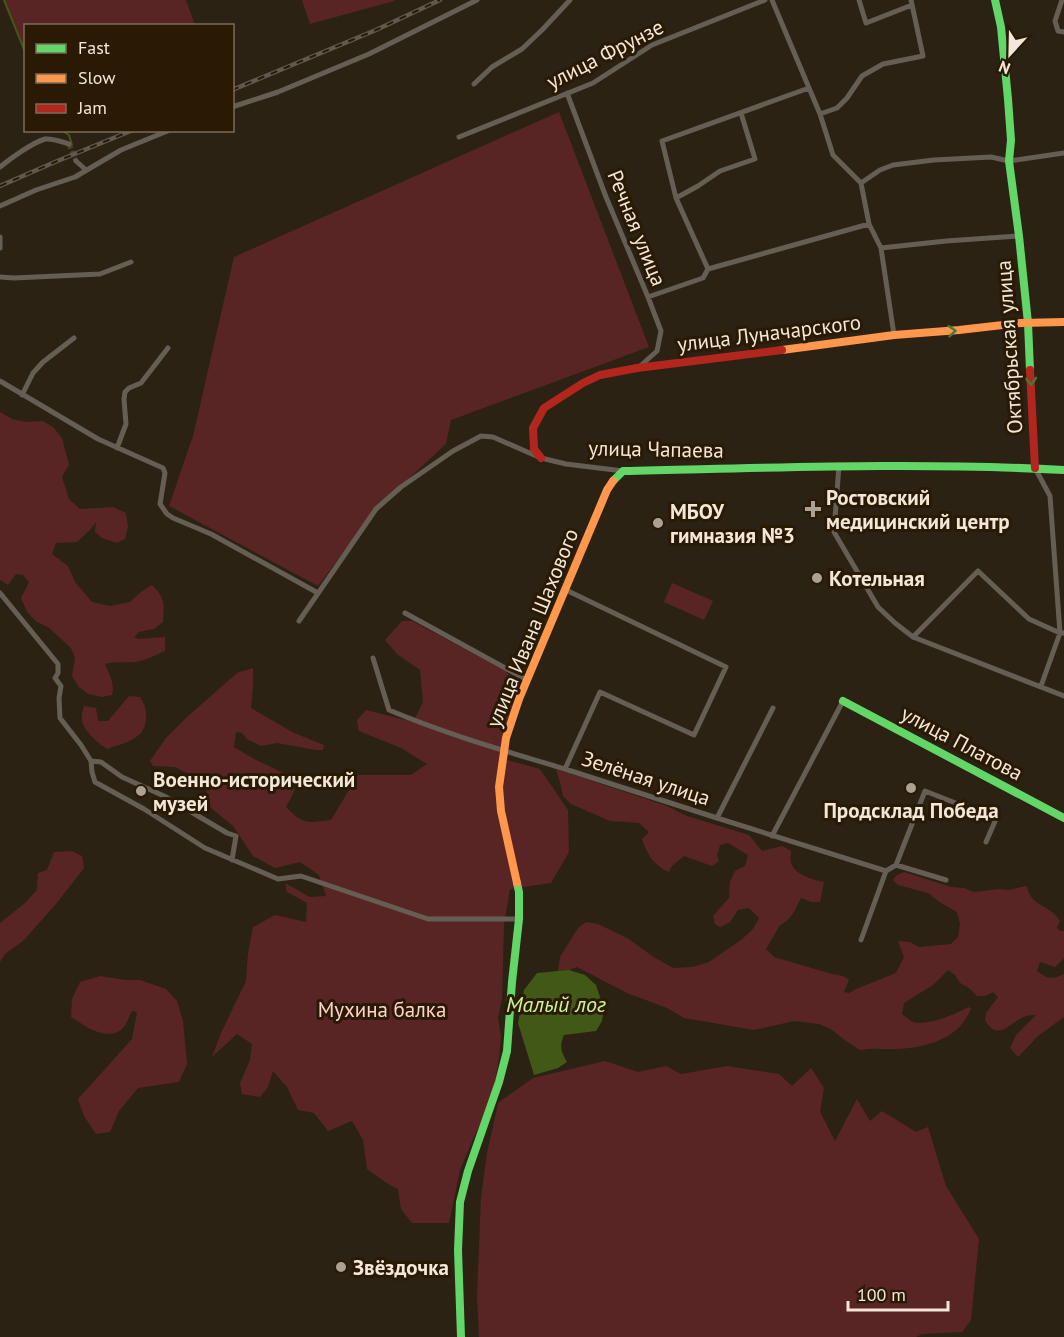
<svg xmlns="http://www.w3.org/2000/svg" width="1064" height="1337" font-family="'PT Sans',sans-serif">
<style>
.green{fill:#592524}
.water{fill:#415816}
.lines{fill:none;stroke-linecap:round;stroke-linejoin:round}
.stream{stroke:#415816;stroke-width:2}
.street-tunnel{stroke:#494032;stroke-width:5;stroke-dasharray:5 2.5;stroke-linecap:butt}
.street{stroke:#645e54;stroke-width:5}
.fast{stroke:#63d668;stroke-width:8}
.slow{stroke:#ff974d;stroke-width:8}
.jam{stroke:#b3261e;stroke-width:8}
.rail-casing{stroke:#615950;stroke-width:4.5}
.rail{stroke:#2a1a03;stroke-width:2;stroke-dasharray:7;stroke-linecap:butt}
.oneway{stroke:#467836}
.poi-dot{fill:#aca294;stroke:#2a1a03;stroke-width:2}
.labels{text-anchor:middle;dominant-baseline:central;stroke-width:6;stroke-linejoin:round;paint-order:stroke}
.street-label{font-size:21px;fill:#f2e7d9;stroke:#2a1a03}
.poi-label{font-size:21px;font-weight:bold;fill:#f2e7d9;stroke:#2a1a03;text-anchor:start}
.park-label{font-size:21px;fill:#ffd1ce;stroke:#2a1a03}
.water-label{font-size:22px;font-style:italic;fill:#caf493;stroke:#2a1a03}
</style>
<rect width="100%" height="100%" fill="#2b2214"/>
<path class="green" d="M5,0H186L195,25L26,26L25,53Z
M302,0H394V1L310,24Z
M559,112L649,347L451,420L446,444L376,509L318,586L169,506L193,436L234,257Z
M0,412L12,419L26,422L43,421L54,428L62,438L69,465L62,477L69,499L80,509L113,507L126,513L128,527L125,539L117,543L102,538L95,532L96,522L89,531L77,542L56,543L52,554L68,566L75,582L92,602L110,606L130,602L141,592L152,585C166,599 164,604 163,622L154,629L139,632L134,637L138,639L165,637V651C156,655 146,660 136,662C125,663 117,661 105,664C109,674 115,683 112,695L102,697L88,694L79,687L72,676L75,658L71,648L48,627L37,622L27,612L21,598L29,582L23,575L16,574L8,585L0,580Z
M672,583L713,601L704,620L664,602Z
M402,621H412L506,671L520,689L500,758L540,769L568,810L569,852L551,883L510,889L504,925L502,998L498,1018L501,1036L499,1058L492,1101L473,1139L460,1170L449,1223H412L401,1209L398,1189L388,1184L367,1169L363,1140L352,1121L328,1131L314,1113L298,1110L287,1087L273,1071L268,1087L260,1097L242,1094L240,1083L250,1060L252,1044L237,1034L212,1057L221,1033L246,981L248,953L253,927L275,915L306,922L307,903L287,892L285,883L310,897L326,896L319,875L300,862L275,868L253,856L233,826L211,808L204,782L175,767L153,766L150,761L166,738L187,717L237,673L253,668V686L251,708L294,733L324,745L323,750H316L277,743L261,746L247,739L242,733L236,732L234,747L254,759L294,778V792L286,807C303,825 308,823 331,820L358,775H411L427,764L401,748L359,731L357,720L366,710L413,722L423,702L420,670L397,654L385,640Z
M129,696L140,697C145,704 147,711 146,720C144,740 123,743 107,749C98,743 84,732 82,720C81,716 83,710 84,706L96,708L98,721H108Z
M556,769L667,806L687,816L749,835L762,851L782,846L791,851C791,855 790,858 791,862C793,874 813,880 824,882L820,902H811L801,898C796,908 791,921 780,925L766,949L774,957L832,974L843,976L849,980L844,992L849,993L856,989L896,973L904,957L898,941L910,942L919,947L951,944L958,937L960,924L957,912L941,903L928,893L898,885L893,880L897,875L904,872L951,887L964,888L974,892L998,889L1008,890L1027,886C1029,906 1051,905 1060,921L1057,928L1060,931H1064V958L1055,967L1040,962L1037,971C1048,979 1051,980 1064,974V1017L1038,1036L1018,1057L1010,1048L1016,1035L1036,1015C1033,1015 1029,1015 1026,1016C1011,1021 998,1044 985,1020L986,1013L998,997L993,992L985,996H977L969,988L960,983L955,975L948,970L933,985L904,1003L902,1014C907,1018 912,1023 919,1023C936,1023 954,1014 969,1007L971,1009C967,1017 962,1026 955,1031C939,1044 913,1049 893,1049C881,1049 873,1048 860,1050L846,1041L831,1029L819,1024L794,1021L754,1030L684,1018L667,1008L627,993L577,967L569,970L558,971L560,957L578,928L586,922L598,924L629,939L652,956L673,968L692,967L709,962L741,940L753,929L759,918L749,908L738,910L730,922L720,927L715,924L713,916L729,898L730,882L735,871L745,866L748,855L728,843L720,845L717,855L719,861L712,866L684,856L672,866L669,872C655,867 646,853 642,839L649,832L639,823L610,821L571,804L563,796L561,786Z
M72,851L82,856L84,868L56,904L23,941L5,954L0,962V923L25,903L37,890L38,873L47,870L54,852Z
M100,976L126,980H140L166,989L177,1001L183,1021L187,1064L179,1082L138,1088L119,1111L110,1132L96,1134L84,1116L78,1099L132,1039L137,1012L132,1011C129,1016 127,1024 123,1028C108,1043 85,1026 71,1017L72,999L80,982Z
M605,1061L638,1072L666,1066L681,1074L727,1066L779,1074L792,1086L811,1068L824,1088L820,1112L835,1141L857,1099L870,1121L882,1111L916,1132L928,1127L946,1186L979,1239L971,1320L962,1332L922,1334L916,1337H479L477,1297L481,1197L487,1153L498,1103L533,1078Z"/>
<path class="water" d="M569,970L585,975L596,985L604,1009L602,1021L596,1031L564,1035C559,1046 561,1052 567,1062L558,1068L534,1075L518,1023L524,990L537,973Z"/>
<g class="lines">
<path class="stream" d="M4,0L26,54
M61,130L69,135L72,145"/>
<path class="street-tunnel" d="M69,144L76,161"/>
<path class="street" d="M772,0L820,114L833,155L861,183L869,224L881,248L894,335
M859,0L866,23L912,5
M1062,0L1055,21L1058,31L1064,32
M474,84L492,67L522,49L542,30L570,0
M567,93L606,197L648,297L661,331L657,351L638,368
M232,107L278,92L369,54L477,0
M820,114L837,108L847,98L862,76L883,64L923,56L911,0
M459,137L593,83L652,45L765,0
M76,161L86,170
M0,167C11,158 32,143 45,139C53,138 62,142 69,144
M861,183L880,170L893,165L934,160L991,157L1009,161L1064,153
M676,198L698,186L720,171L755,159L741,113
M0,206L36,190L75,177L121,150L170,130
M0,237V248
M881,248L946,241L1019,236
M708,269L676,198L662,141L809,88
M0,277L14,278L100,274L131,262
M648,297L703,278L708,269L869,224
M0,381L98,439L163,468L165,473L160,504L167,514L173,518L211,534L318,593
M22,395L33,373L43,362L74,338
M117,448L126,424L124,399L125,392L129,388L141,383L168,348
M839,465L834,532L878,607L895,623L913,637L1064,696
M1035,468L1050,496L1060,633L1041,686
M0,593L58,664V673L55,678L61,686L59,698L60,718L81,745L91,761
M405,613L527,680
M299,621L376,509L401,487L453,451L481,436L493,437L541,458L566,464L623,471
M913,637L978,571L1029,619L1060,633H1064
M373,658L389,710C446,734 505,751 565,769L600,692L694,735L726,667L566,590
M773,708L717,818L886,871L896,865L925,791L996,819L986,842
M565,769L717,818
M772,836L843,701
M232,860L236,836L227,833L164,796L122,777L101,762L91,761L92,772L95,782L144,809L205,848L278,879L301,876L428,919H519
M896,865L946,880
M861,940L886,871"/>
<path class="fast" d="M995,0L1001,27L1008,99L1011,140L1009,161L1019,236L1028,323L1030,370
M613,481L623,471C770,468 917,462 1064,470
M843,701L1064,818
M461,1337L458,1250L460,1202L468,1171L499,1082L507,1051L512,982L519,919V892L517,883"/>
<path class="slow" d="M782,350L894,335L959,330L1021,323L1064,322
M517,883L501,811L499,787L506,738L519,699L607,490L613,481"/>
<path class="jam" d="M1030,370L1035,468
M541,458L534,449L533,428L544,408L583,383L600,375L637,368L782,350"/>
<g class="rail-casing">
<path id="rail" d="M232,90L376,30L440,0
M0,186L55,162L133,130"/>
</g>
<use href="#rail" class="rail"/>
</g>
<defs><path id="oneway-chevron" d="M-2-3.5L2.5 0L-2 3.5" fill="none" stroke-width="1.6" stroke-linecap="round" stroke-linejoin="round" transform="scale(1.5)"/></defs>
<g class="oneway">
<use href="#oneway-chevron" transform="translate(952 331) rotate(-5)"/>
<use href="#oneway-chevron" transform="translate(1031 381) rotate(87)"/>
</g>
<g class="poi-dot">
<path d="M810 500h6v6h6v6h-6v6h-6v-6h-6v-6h6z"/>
<circle cx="658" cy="523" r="6"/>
<circle cx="817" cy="578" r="6"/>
<circle cx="911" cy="788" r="6"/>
<circle cx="141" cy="791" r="6"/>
<circle cx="341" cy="1267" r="6"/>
</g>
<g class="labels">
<g class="street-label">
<text transform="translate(605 54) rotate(-27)">улица Фрунзе</text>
<text transform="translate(637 228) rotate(68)">Речная улица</text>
<text transform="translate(769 333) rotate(-7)">улица Луначарского</text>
<text transform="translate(1009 347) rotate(-94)">Октябрьская улица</text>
<text transform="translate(656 449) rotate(1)">улица Чапаева</text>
<text transform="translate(532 628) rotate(-68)">улица Ивана Шахового</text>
<text transform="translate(962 743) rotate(28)">улица Платова</text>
<text transform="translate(646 778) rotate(18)">Зелёная улица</text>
</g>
<g class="poi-label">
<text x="826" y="497">Ростовский<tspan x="826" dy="24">медицинский центр</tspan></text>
<text x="670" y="511">МБОУ<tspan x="670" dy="24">гимназия №3</tspan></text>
<text x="829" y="578">Котельная</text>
<text x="153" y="779">Военно-исторический<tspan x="153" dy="24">музей</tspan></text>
<text x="911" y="810" text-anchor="middle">Продсклад Победа</text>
<text x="353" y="1267">Звёздочка</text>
</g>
<g class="park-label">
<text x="382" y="1009">Мухина балка</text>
</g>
<g class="water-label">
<text x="556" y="1004">Малый лог</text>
</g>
</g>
<rect x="24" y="24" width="210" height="108" fill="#2a1a03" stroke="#7a6c59" stroke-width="1.5"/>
<rect x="36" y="44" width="30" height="9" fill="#63d668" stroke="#7a6c59" stroke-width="1.5"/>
<text x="78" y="54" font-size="18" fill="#f2e7d9">Fast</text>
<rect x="36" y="74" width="30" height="9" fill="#ff974d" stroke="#7a6c59" stroke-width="1.5"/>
<text x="78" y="84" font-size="18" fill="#f2e7d9">Slow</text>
<rect x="36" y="104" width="30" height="9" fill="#b3261e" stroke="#7a6c59" stroke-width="1.5"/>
<text x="78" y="114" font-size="18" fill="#f2e7d9">Jam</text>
<g transform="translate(1010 54) rotate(202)" stroke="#2a1a03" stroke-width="4.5" paint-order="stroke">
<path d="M0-4.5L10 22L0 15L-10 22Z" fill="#f2e7d9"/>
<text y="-9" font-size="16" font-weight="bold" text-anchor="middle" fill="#f2e7d9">N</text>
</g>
<path d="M848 1301v9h100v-9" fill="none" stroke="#f2e7d9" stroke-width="3"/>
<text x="857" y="1301" font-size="18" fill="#f2e7d9" stroke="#2a1a03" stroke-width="4.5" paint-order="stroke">100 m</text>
</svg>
